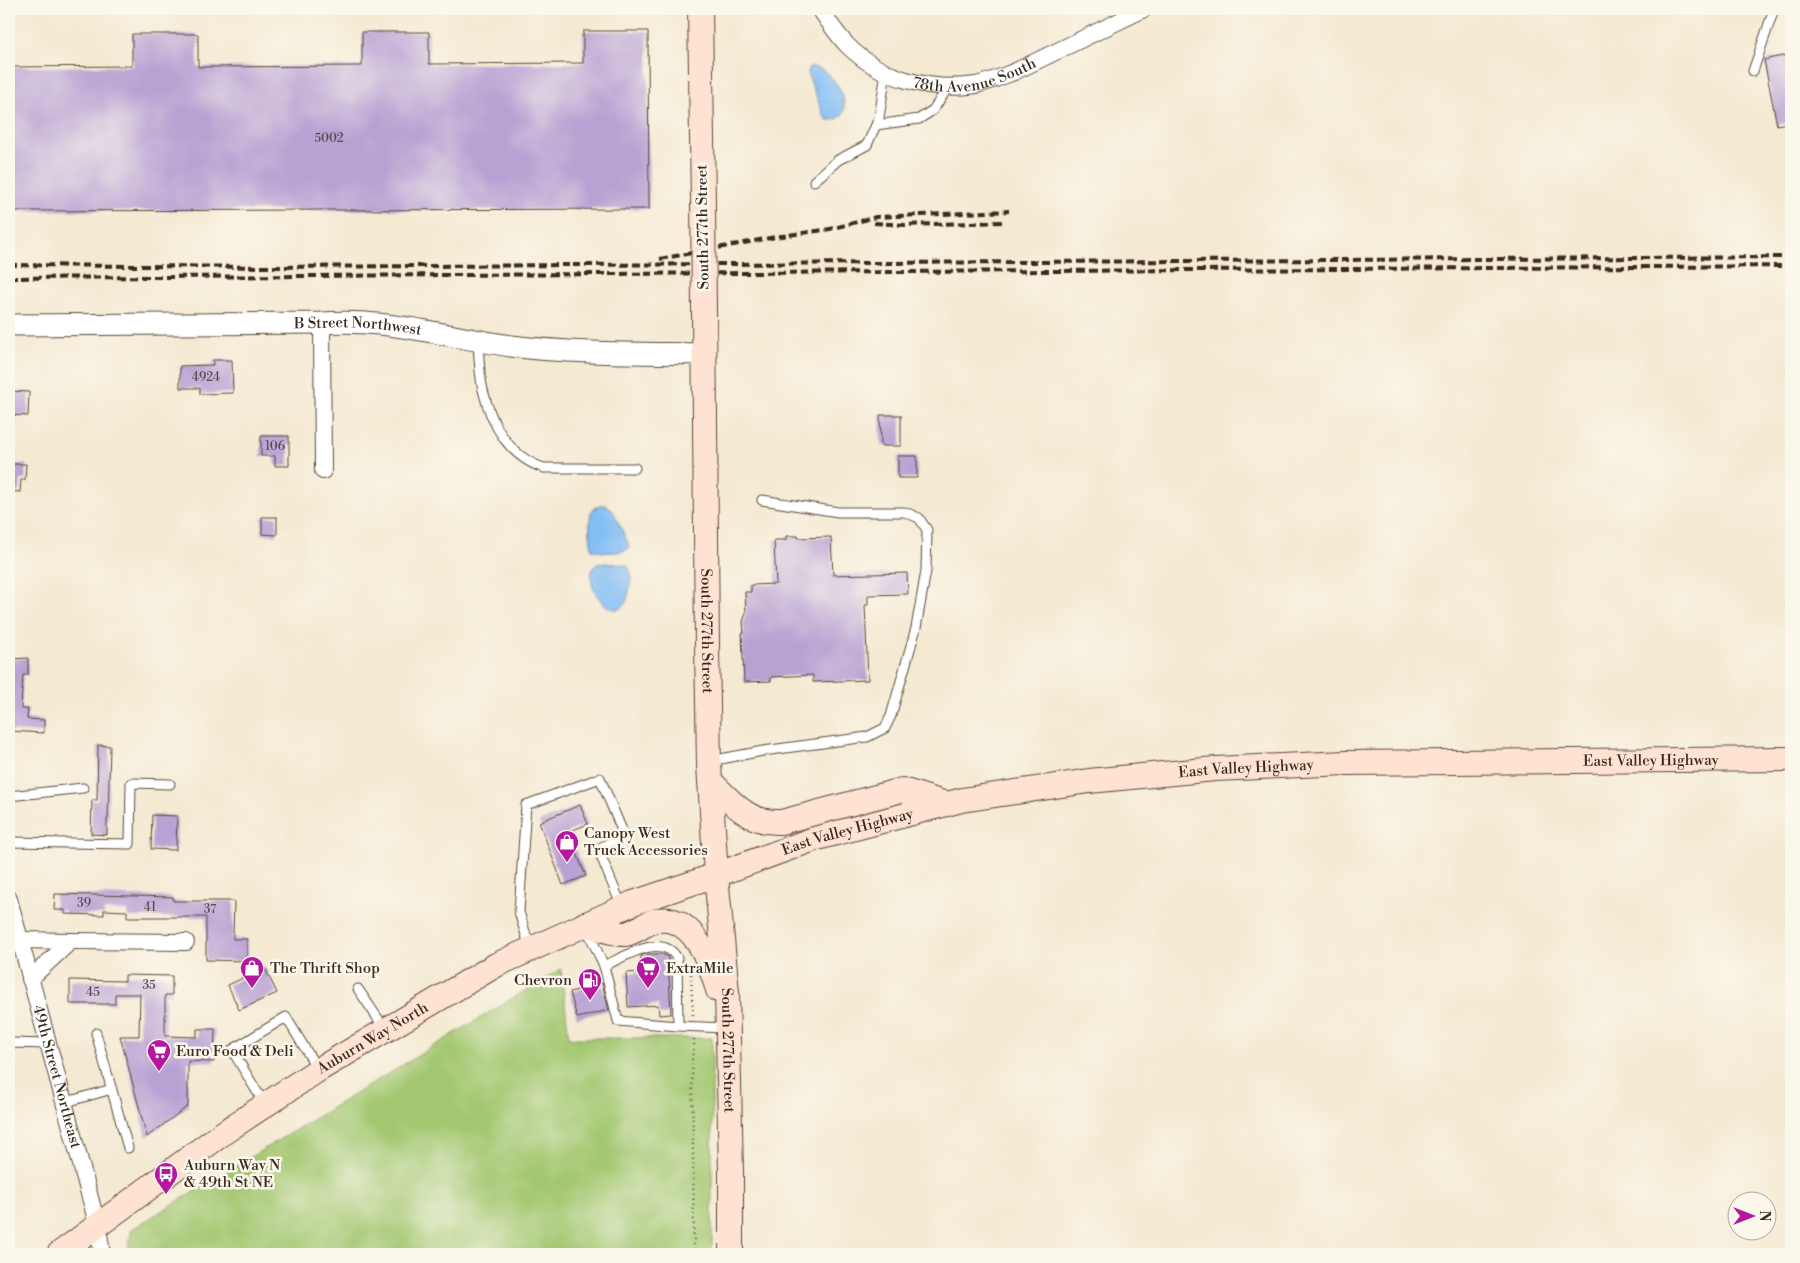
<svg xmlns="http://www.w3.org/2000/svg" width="1800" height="1263" font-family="'Libre Bodoni',serif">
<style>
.green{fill:#a3c770;stroke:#6f7847}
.water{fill:#82bdf4;stroke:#5e7489}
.building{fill:#b8a2d3}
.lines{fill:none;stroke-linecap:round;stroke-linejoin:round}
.service-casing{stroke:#574739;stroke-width:11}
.minor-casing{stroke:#574739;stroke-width:18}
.tertiary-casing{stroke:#574739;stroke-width:23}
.secondary-casing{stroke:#574739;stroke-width:26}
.path{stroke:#574739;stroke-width:2.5;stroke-dasharray:1 4;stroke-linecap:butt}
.service{stroke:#fff;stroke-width:9}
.minor{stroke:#fff;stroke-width:16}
.tertiary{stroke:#fff;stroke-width:21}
.secondary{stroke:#fee3d2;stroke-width:24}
.rail{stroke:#3b2a1e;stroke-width:4;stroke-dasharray:8 4;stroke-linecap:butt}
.secondary-bridge-casing{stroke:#574739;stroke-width:26;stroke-linecap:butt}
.secondary-bridge{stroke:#fee3d2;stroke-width:24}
.labels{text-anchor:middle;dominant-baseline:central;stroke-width:5;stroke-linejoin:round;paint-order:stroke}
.number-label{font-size:12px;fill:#5a484b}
.street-label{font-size:15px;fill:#3b2a1e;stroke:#fbf7ec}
.poi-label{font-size:15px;fill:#3b2a1e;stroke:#fbf7ec;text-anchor:start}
</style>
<rect width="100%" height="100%" fill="#fbf7ec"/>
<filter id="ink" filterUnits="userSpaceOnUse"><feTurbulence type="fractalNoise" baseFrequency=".02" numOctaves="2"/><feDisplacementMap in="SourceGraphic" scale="10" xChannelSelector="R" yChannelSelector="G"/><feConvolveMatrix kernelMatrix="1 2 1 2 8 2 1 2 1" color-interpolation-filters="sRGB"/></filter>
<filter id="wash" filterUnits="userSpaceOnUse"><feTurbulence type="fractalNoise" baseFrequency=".0096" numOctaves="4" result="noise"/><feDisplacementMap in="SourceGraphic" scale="20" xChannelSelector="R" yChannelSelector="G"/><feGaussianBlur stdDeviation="1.12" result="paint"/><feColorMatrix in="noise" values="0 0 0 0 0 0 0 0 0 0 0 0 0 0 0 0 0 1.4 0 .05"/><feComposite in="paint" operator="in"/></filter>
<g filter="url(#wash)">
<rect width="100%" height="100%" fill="#f4e9d1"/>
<path class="green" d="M561,969L569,1038H712V1254H130L129,1244L132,1229Z"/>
<path class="water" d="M812,67C837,67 862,123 827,120L824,116L808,75V69Z
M601,505H606L613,511L629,545L628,549C618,554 602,553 592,549C590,536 588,522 592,509Z
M605,563L627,565C633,573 631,583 629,592C621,638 575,581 597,564Z"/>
<g id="blocks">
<path class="building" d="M583,31H648L649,209L9,211V67L132,66V34H198V67L362,66V32H429V64L583,63Z
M1791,54V122L1777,125L1764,60Z
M213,360H232L233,393L200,394V388H180V366L213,365Z
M9,391L29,392L28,416L9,415Z
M880,415H901V446H881Z
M261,436H289V466H275V456H261Z
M898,456H917V478H898Z
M9,464H26L25,480H21L20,492L9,491Z
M262,517H277V535L262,534Z
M786,536H798V538L831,537L833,575L907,573L908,594L868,595V605H865L868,680L813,682V675L771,677V681L744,682L742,633H744L743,622L746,613L745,592H751V585L776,584L774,540H786Z
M28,658V675H23L21,709H28L27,719L44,720V733L9,731V691H12V659Z
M98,745L110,746L108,819H107V835L91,834L92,800H97Z
M580,805L588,824L568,832L586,876L563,885L539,822Z
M152,815L177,816L176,850L151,849Z
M55,894L173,897V901H234L233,939H247V961L206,960V917H127V911L104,910V915L65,914V910H54Z
M646,954H662L668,957L671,1014L659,1015L658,1005L628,1007L626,973L642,972L641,956Z
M265,968L277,993L239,1010L228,985Z
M125,975L172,976V995H165V1036L197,1037V1029H215L214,1062L188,1061V1106L147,1137L120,1036H139L140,994H115V1004H70V980L125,981Z
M602,983L609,1010L577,1018L570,992Z"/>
</g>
</g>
<g filter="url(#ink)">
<use href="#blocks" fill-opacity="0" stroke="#574739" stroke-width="1"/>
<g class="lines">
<g class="service-casing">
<path id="service" d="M1753,71L1774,9
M876,125L919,119L933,110L949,86
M814,181L838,160L867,145L879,118L886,72
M478,340C479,356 479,374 483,390C491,424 509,457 544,468H635
M710,761L763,751L867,737L885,728L891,716L916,628L926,571L927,530L919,518L905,512H838L762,500
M9,796L83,788
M9,842L130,844L131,783L170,784
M587,929L604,966L618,1021L678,1026L727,1028
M530,948L519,912L526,805L600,778L624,835L598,849L622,907
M604,966C624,957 662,932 677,958L678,1026
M358,989L385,1029
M96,1033L128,1148
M9,1043L48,1044
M63,1103L112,1089
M265,1105L232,1050L286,1017L318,1070"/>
</g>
<g class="minor-casing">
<g id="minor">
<path id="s1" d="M820,9C828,21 837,35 848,46C880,78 930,92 976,85C990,82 1003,76 1016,71L1144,9"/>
<path d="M322,323L323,471"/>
<path id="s2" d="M9,899L98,1227L102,1254"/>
<path d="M20,940L71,941L30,979"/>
<path d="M71,941L186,942"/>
</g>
</g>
<g class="tertiary-casing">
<g id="tertiary">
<path id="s3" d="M9,325L322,323C387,318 447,337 511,346C575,354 641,353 705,354"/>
</g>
</g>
<g class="secondary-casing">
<g id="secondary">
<path d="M700,9L703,203"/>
<path id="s4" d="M704,309L707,646L709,765L716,875L727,992L731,1173V1254"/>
<path d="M710,781C732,802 748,824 781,822L902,790L946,804"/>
<path d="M585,924C594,927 617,935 626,934C637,931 647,922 658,920C694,915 710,963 718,990"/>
<path id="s5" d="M59,1254L223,1133L318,1070L496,965L633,903L716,875L814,839L962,800L1089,781L1215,769L1346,763L1791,759"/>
</g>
</g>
<path class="path" d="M691,974L693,1016
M694,1039V1047L692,1057L694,1254"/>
<use href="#service" class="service"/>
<use href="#minor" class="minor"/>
<use href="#tertiary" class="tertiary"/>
<use href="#secondary" class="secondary"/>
<path class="rail" d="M874,223L905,225L1003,222
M660,259L775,237L830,229L876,217L1009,211
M9,265L271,267L1791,257
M9,278L1791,266"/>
<g class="secondary-bridge-casing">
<path id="secondary-bridge" d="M703,203L704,309"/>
</g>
<use href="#secondary-bridge" class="secondary-bridge"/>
</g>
</g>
<defs>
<g id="shop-pin" transform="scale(1.25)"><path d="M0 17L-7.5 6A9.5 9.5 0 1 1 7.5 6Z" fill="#b5179e" stroke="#fbf7ec"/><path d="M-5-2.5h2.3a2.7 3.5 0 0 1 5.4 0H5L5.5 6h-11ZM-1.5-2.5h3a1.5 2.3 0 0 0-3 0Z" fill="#fff"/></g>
<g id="supermarket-pin" transform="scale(1.25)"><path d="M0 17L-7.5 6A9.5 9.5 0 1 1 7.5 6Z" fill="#b5179e" stroke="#fbf7ec"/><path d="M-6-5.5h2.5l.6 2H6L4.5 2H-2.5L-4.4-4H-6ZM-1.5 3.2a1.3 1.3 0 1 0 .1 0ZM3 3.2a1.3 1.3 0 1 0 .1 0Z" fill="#fff"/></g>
<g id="fuel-pin" transform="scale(1.25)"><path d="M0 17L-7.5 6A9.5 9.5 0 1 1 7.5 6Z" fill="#b5179e" stroke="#fbf7ec"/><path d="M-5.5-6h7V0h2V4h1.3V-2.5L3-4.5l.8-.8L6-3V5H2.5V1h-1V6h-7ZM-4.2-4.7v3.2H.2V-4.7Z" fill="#fff"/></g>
<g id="bus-pin" transform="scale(1.25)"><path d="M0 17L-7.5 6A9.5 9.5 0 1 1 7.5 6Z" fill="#b5179e" stroke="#fbf7ec"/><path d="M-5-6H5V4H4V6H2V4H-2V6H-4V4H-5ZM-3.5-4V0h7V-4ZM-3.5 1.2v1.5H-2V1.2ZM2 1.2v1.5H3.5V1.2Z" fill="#fff"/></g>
</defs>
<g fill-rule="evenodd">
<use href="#shop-pin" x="567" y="842"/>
<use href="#shop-pin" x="252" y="968"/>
<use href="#supermarket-pin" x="648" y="968"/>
<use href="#fuel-pin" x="590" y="980"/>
<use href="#supermarket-pin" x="159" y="1051"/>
<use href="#bus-pin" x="166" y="1174"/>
</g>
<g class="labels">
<g class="number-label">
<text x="329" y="138">5002</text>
<text x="206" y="377">4924</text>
<text x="275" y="446">106</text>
<text x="84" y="903">39</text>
<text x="150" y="907">41</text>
<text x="210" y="909">37</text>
<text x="149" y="985">35</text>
<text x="93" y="992">45</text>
</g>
<g class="street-label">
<text stroke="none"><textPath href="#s1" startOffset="185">78th Avenue South</textPath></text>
<text transform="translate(703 227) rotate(-91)">South 277th Street</text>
<text stroke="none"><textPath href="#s3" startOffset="349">B Street Northwest</textPath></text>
<text stroke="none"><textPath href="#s4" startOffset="322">South 277th Street</textPath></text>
<text stroke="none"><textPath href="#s5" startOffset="1711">East Valley Highway</textPath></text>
<text stroke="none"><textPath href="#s5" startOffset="1306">East Valley Highway</textPath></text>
<text stroke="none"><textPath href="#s5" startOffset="901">East Valley Highway</textPath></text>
<text stroke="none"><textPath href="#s5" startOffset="381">Auburn Way North</textPath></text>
<text stroke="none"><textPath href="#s4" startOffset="742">South 277th Street</textPath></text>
<text stroke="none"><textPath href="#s2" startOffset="184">49th Street Northeast</textPath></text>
</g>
<g class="poi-label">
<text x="584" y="833">Canopy West<tspan x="584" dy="17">Truck Accessories</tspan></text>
<text x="270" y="968">The Thrift Shop</text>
<text x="666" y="968">ExtraMile</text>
<text x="572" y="980" text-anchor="end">Chevron</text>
<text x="176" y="1051">Euro Food &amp; Deli</text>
<text x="184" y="1165">Auburn Way N<tspan x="184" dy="17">&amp; 49th St NE</tspan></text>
</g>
</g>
<rect width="1800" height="1263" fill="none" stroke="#fbf7ec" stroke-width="30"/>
<g transform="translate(1752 1216) rotate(90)"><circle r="24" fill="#fbf7ec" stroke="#aea59a"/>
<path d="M0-4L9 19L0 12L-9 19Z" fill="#b5179e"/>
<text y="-8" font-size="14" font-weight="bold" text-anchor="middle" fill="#3b2a1e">N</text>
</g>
</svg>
